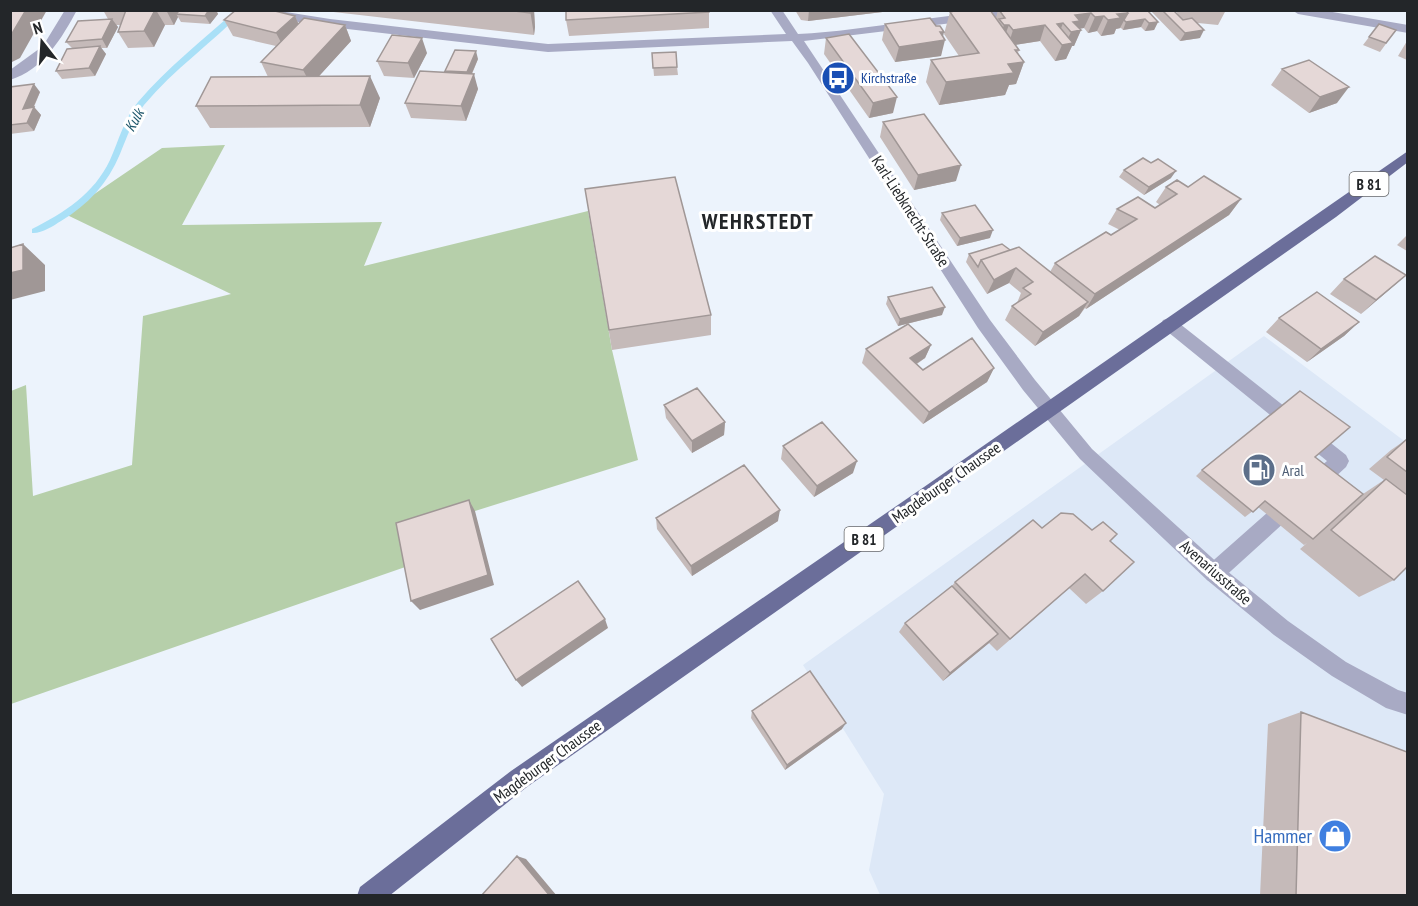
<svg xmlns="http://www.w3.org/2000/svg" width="1418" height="906" font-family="'PT Sans Narrow',sans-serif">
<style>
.built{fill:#dde8f7}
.green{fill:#b6cfaa}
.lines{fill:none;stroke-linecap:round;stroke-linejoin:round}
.stream{fill:#a9e0f7;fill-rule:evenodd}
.lane{fill:#a8aac4;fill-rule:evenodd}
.street{fill:#a8aac4;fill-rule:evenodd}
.primary{fill:#6b6e9a;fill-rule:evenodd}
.wall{fill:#c5bab9}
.shaded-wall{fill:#a09796}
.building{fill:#e5d8d7;stroke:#a09796;stroke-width:1.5}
.labels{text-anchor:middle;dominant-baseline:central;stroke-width:6;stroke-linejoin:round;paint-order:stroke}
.far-transit-label{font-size:14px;fill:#164399;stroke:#fff;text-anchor:start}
.far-water-label{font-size:15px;font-style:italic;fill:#20586c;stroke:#fff}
.shield{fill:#fff;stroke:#656769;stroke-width:1.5}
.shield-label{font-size:15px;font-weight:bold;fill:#232629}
.street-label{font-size:16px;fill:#232629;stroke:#fff}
.service-label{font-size:16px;fill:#4e5e75;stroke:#fff;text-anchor:start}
.near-shop-label{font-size:20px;fill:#366cbe;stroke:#fff;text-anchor:end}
.district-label{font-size:22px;font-weight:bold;letter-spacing:1.5px;fill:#232629;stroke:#fff}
</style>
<rect width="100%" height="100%" fill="#ecf3fc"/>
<path class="built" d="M1264,336L1407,443V895H880L869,870L884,794L803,665Z"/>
<path class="green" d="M225,145L182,225L382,222L364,266L588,211L612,350L638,460L475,511L411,565L11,704V391L26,385L33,496L132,465L143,316L231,294L65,214L162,148Z"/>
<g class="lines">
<path class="stream" d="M236,10H244C212,43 174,69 144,105C133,119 127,137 120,154C108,183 88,205 61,221C53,226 41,234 32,233V229C64,213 94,194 110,160C119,140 124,119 138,102C167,68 203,40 236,10Z"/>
<path class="lane" d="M1169,318L1175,320L1346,455L1349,461L1346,467L1319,492L1312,494L1305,492L1303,486L1305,480L1327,461L1163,328L1161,324L1163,320Z
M1291,496L1298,498L1300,504L1298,510L1221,580L1214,582L1207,580L1204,573L1207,566L1284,498Z"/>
<path class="street" d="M65,10H77C62,38 43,70 10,80V70L43,46Z
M241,10H273L330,19L548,44L786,34L770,10H782L798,34C876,30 953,10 1032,10L1026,14L804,41L990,320L1035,380L1092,449L1221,566L1288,621L1346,662L1398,690L1408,693V715L1386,708L1332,676L1274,635L1207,580L1080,459L1023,390L978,328L808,63L792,41L548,52L330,27L247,14Z
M1292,10H1321L1408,25V33L1298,14Z"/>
<path class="primary" d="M1408,151V162L1336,217L527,787L389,896H357L360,887L511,771L924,487Z"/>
</g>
<path class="wall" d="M103,10H216L218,14L210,24L181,22L178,17L174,25H165L154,47L128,48L118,32L121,25H116L118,27L107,48H101L106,54L95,76L62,79L56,71L72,48L66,42L108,19Z
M316,10H534L535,27L534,35Z
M795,10H899L808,21L801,20Z
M998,10H1147L1158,22L1154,30L1145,31L1141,27L1123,30L1121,28L1116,29L1114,34L1101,36L1097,31L1088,33L1084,28L1079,29L1081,30L1074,46H1072L1066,59L1055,61L1040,41L1015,45L1019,50L1018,53L1024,62L1016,84L1009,85L1005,95L939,105L926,82L931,60L959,56L944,34L950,12L996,18Z
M1150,10H1173L1178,15L1176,10H1226L1218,25L1198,23L1200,38L1180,41Z
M709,12V28L569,36L566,20Z
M295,16L298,23L345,25L351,41L319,76L380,98L370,127L210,128L196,106L268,77L261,62L276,46L233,36L224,20Z
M885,24L943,37L941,56L895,62L882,40Z
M1379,24L1396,30L1380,52L1363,45Z
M826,38L893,113L869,118L824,54Z
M1407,41V60L1398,56Z
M427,53L414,78L384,76L377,61Z
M652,53L677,67L678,75L654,76Z
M478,59L472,74L478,89L466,121L411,118L405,103L445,72V71Z
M1282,69L1337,103L1309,113L1271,85Z
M10,87L40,92L34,107L41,115L34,131L10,134Z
M883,122L956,181L914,190L880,137Z
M1151,163L1171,178L1144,195L1119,177L1124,170Z
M1166,187H1188L1241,199L1229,215L1086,309L1085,308L1079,316L1035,346L1005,320L1012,306L1017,303L1021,293L1009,283L987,294L966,262L969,254L1010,250L1050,272L1055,263L1111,235L1120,230L1108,224L1117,209L1155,208L1160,205L1156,202Z
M585,189L711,315V335L612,350Z
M942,213L990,238L957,246L940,220Z
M1407,235V251L1397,245Z
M1406,275L1361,314L1330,294L1344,279Z
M888,297L942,315L898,326L886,304Z
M1279,318L1359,322L1344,336L1307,362L1266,332Z
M931,345L925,358L917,364L923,370L994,368L987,382L923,424L862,363L866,349Z
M664,405L725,422L724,435L692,453L666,418Z
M1407,439V567L1394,580L1359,597L1300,549L1307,543L1304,545L1258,507L1245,517L1196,476L1202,470L1315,457L1363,494L1384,480L1369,469L1391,450Z
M783,446L853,473L814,497L781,459Z
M656,518L778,521L692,576L657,529Z
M1042,528L1092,530L1110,541L1103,591L1086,604L1069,588L997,651L989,643L943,681L899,632L905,623L952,586L955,582Z
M752,711L842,729L785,770L751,718Z
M1301,712L1407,896H1260L1268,724Z"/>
<path class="shaded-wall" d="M26,10H47L20,58L10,63V37Z
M155,10H156L165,25L154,47L144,31Z
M166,10H182L176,14L178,17L174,25Z
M209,10H216L218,14L210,24L205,16Z
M530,10H534L535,27L534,35Z
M809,10H899L808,21Z
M1091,13L1084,28L1077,29L1081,30L1074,46H1072L1066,59L1055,61L1062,45L1065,44L1071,32L1069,31L1075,15Z
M1128,13L1120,28L1116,29L1114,34L1101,36L1108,20L1117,14Z
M295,16L302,32L284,48L276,33Z
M1104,16L1097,31L1088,33L1095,17Z
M112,19L118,27L107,48L102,39Z
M1145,19L1141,27L1123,30L1126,22Z
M1158,22L1154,30L1145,31L1149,23Z
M1063,23L1057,39V24Z
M345,25L351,41L311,85L303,70Z
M1004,25H1009L1003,40L998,41Z
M1045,25L1040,41L1008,46L1013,30Z
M1204,30L1200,38L1180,41L1185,33Z
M940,32H944L942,41L945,40L941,56L895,62L899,47Z
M422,38L427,53L414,78L408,63Z
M100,46L106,54L95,76L89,68Z
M476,51L478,59L469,80L467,72Z
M1024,62L1016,84L1009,85L1005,95L939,105L946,82L1008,64Z
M474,74L478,89L466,121L461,106Z
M370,76L380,98L370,127L360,105Z
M34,84L40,92L29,117L23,109Z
M1349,87L1337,103L1309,113L1320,97Z
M897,97L893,113L869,118L873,103Z
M34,107L41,115L34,131L27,123Z
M961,165L956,181L914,190L918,175Z
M1176,171L1171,178L1144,195L1149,187Z
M1241,199L1229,215L1086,309L1095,294Z
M993,230L990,238L957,246L960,238Z
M23,244L45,265V291L10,300V273Z
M1016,268L1009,283L987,294L994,280Z
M1406,275L1390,289L1361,314L1376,300Z
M1088,302L1079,316L1035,346L1043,332Z
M945,307L942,315L898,326L900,319Z
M1359,322L1344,336L1307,362L1321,349Z
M931,345L925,358L905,371L910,358Z
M994,368L987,382L923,424L929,412Z
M725,422L724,435L692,453V441Z
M857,461L853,473L814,497L817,486Z
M469,500L475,511L494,585L420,610L411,601Z
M780,510L778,521L692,576L691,566Z
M605,619L608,628L522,687L516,680Z
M998,634L989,643L943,681L950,673Z
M846,723L842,729L785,770L787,765Z
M517,856L526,859L557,896H550Z"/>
<path class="building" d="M10,10H26L10,37Z
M126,10H155L144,31L118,32Z
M180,10H209L205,16L176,14Z
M236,10H271L295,16L276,33L224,20Z
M507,10H530V13Z
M566,10H709V12L566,20Z
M959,10H990L1019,50H1015L1024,62L1008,64L1014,73L946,82L931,60L979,53L950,12Z
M999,10H1126L1128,13L1117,14L1121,18L1108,20L1104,16L1095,17L1091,13L1075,15L1080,21L1073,22L1081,30L1071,32L1063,23L1057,24L1073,43L1062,45L1045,25L1013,30L1009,25H1004L999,19L1005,18Z
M1126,10H1147L1158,22L1149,23L1145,19L1126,22L1124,20L1128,13Z
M1162,10H1173L1183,20L1192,18L1204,30L1185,33Z
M304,18L345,25L303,70L261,62Z
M930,18L936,26H940L944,32H940L945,40L899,47L885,24Z
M112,19L102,39L66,42L78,21Z
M1379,24L1396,30L1386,43L1369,37Z
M849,34L897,97L873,103L826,38Z
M392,35L422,38L408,63L377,61Z
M100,46L89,68L56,71L67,49Z
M455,50L476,51L467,72L445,71Z
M676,52L677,67L653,68L652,53Z
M1309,60L1349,87L1320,97L1282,69Z
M420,71L474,74L461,106L405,103Z
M370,76L360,105L196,106L211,77Z
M34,84L23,109L34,107L27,123L10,125V87Z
M924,114L961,165L918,175L883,122Z
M1143,158L1151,163L1158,159L1176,171L1149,187L1124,170Z
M1204,176L1241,199L1095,294L1055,263L1106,232L1111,235L1137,219L1117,209L1138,197L1155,208L1177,194L1166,187L1177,180L1188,187Z
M675,177L711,315L609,330L585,189Z
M975,205L993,230L960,238L942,213Z
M23,244V270L10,273V248Z
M1002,244L1010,250L981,260L978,267L969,254Z
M1019,247L1088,302L1043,332L1012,306L1031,294L1023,288L1033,282L1016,268L994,280L981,260Z
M1375,256L1406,275L1376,300L1344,279Z
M932,287L945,307L900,319L888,297Z
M1317,292L1359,322L1321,349L1279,318Z
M908,324L931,345L910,358L923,370L972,338L994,368L929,412L866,349Z
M697,388L725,422L692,441L664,405Z
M1300,391L1350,427L1315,457L1363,494L1313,539L1265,501L1253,512L1202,470Z
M822,422L857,461L817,486L783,446Z
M1407,439V472L1387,457Z
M744,465L780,510L691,566L656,518Z
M1386,479L1407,495V567L1394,580L1331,530Z
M469,500L488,575L411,601L396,523Z
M1061,513L1073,514L1092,530L1103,522L1117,534L1110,541L1134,562L1103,591L1085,574L1010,639L955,582L1033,520L1042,528Z
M578,581L605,619L516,680L491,639Z
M952,586L998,634L950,673L905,623Z
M810,671L846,723L787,765L752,711Z
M1301,712L1407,752V896H1296Z
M517,856L550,896H481Z"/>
<defs>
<g id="bus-disc" transform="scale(1.725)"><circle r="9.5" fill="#1a4fb4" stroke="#fff"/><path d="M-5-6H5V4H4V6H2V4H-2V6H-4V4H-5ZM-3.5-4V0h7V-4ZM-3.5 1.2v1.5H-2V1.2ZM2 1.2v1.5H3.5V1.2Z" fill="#fff"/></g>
<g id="fuel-disc" transform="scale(1.725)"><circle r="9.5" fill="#5c6f8a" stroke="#fff"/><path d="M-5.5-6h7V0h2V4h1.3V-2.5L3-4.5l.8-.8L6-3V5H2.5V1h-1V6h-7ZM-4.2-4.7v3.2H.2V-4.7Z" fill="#fff"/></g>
<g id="shop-disc" transform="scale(1.725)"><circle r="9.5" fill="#3f7fe0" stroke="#fff"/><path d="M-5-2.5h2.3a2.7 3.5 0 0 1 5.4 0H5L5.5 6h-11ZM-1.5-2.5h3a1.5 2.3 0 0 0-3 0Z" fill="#fff"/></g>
</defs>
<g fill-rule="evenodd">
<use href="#bus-disc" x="838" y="78"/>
<use href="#fuel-disc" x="1259" y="470"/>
<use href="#shop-disc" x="1335" y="836"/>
</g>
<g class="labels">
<g class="far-transit-label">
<text x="861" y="78">Kirchstraße</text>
</g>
<g class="far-water-label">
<text transform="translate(134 120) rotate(-61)">Kulk</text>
</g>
<g class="shield">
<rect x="1349.5" y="172" width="39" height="24" rx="4.5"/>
<rect x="844.5" y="527" width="39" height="24" rx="4.5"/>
</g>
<g class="shield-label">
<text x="1369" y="184">B 81</text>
<text x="864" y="539">B 81</text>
</g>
<g class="street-label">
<text transform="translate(911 211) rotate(57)">Karl-Liebknecht-Straße</text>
<text transform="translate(946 482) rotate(-35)">Magdeburger Chaussee</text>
<text transform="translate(1216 572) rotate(41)">Avenariusstraße</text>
<text transform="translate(547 761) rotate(-36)">Magdeburger Chaussee</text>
</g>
<g class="service-label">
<text x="1282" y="470">Aral</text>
</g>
<g class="near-shop-label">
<text x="1312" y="836">Hammer</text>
</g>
<g class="district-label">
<text x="758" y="221">WEHRSTEDT</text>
</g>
</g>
<rect width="1418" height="906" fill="none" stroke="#232629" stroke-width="24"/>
<g transform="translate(42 42) rotate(343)" stroke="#ffffff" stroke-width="4.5" paint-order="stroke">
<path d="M0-4.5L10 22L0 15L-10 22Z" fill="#232629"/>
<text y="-9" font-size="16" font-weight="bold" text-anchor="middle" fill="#232629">N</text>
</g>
</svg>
